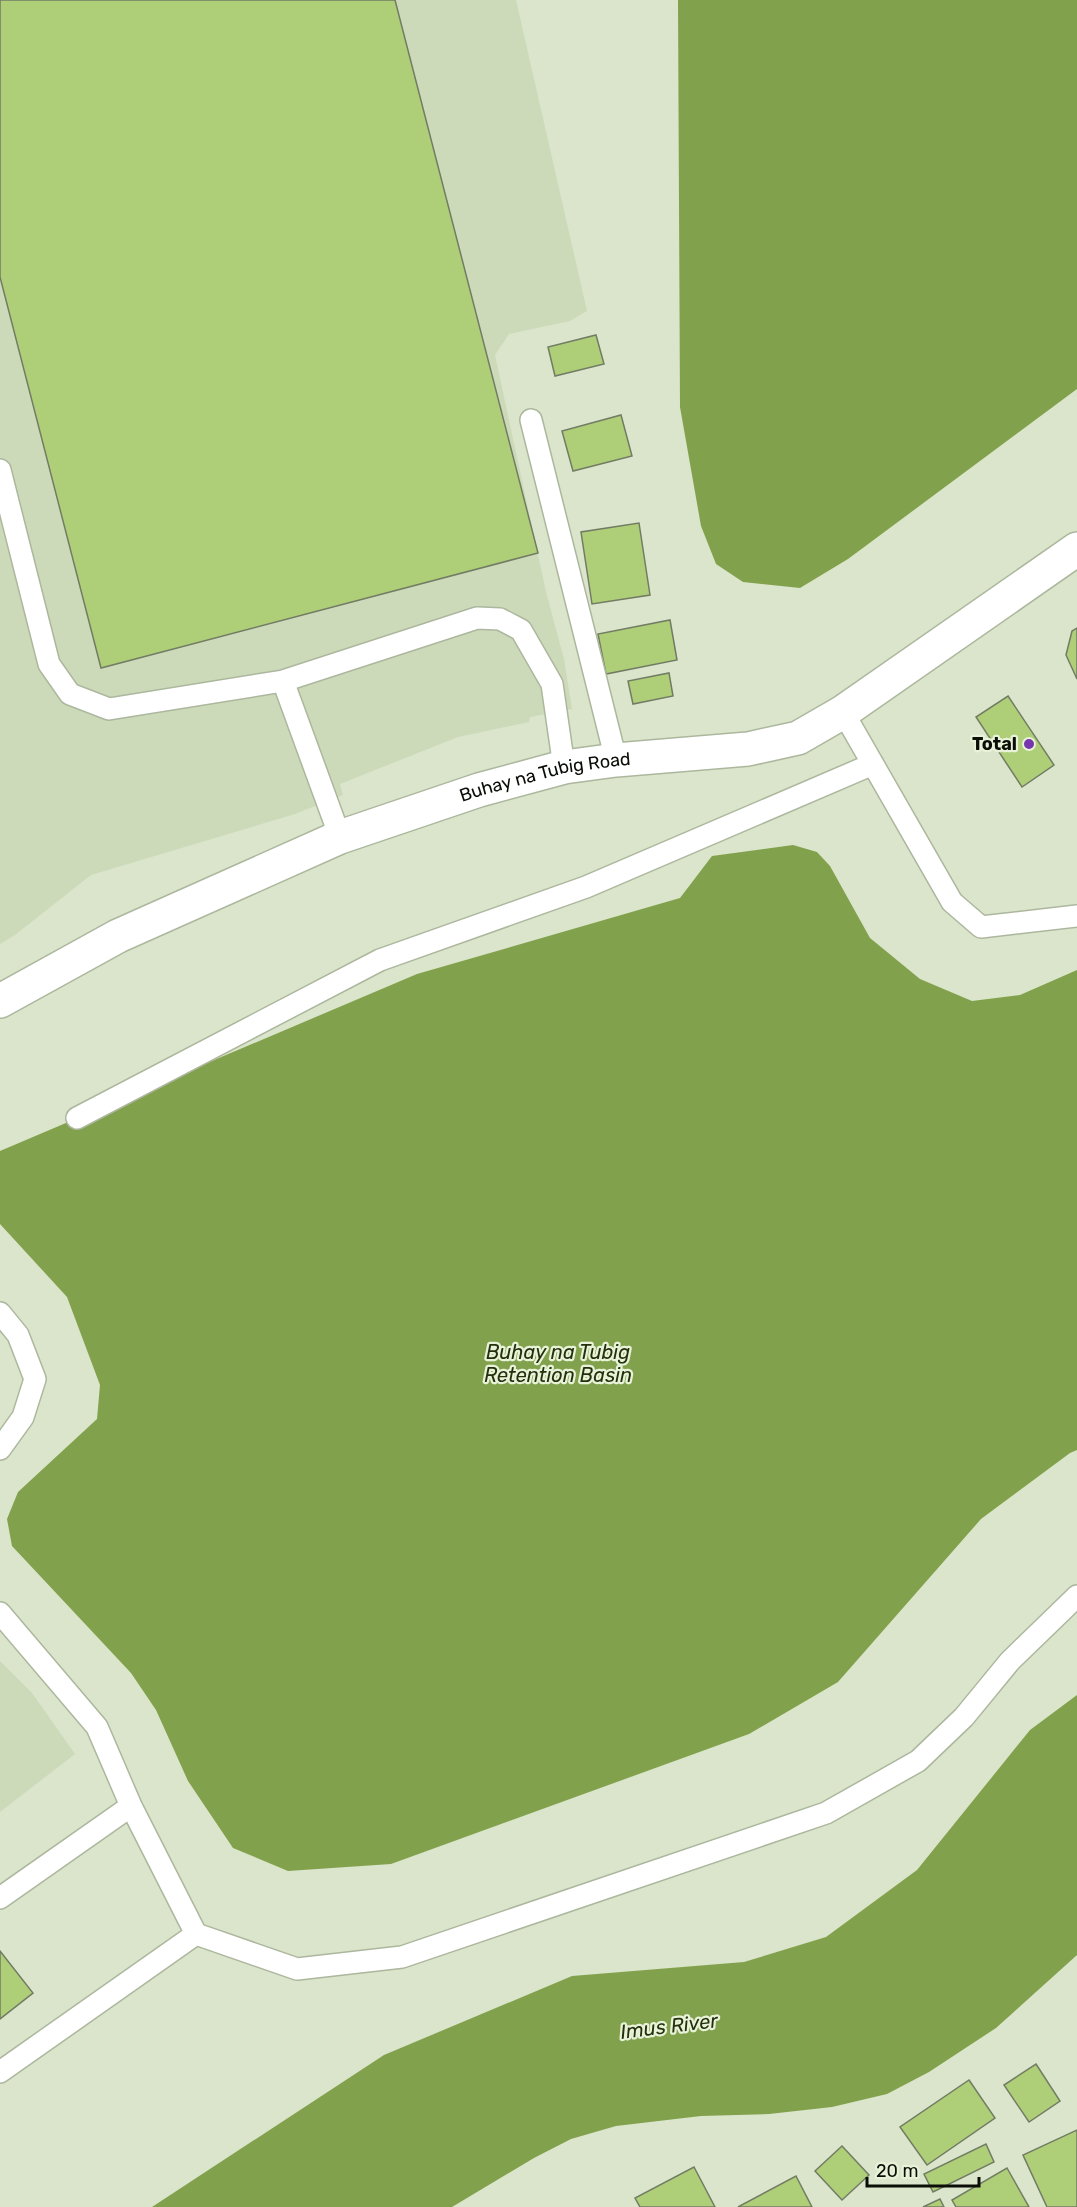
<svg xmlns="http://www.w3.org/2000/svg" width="1077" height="2207" font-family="Rubik,sans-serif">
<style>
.built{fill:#cddab9}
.water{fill:#82a14c}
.building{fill:#aecf78;stroke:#727c64;stroke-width:1.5}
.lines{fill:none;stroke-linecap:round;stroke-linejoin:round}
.lane-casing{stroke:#acb79e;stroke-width:24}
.secondary-casing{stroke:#acb79e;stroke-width:36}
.lane{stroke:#fff;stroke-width:21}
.secondary{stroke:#fff;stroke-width:33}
.poi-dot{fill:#7736ab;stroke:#e7f2d8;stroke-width:2}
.labels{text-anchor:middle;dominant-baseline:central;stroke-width:4.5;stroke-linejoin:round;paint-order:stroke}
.poi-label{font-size:18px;font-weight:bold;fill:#0a0e06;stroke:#e7f2d8;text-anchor:end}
.street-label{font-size:18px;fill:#0a0e06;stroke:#e7f2d8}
.water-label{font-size:20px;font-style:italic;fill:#24300b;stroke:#e7f2d8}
</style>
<rect width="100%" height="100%" fill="#dae5cb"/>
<path class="built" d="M0,0H516L587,311L570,321L509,334L495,355L546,592L564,659L572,709L530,717L529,722L458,737L340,784L343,795L295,814L91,875L15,935L0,944Z
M0,1661L32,1693L75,1754L0,1812Z"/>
<path class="water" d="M678,0H1077V389L848,559L800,588L743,582L716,564L701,526L680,407Z
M793,845L817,852L830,866L870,938L920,979L972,1001L1020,995L1077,970V1450L1070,1453L981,1519L838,1682L749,1734L391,1864L288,1871L233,1848L188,1781L156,1710L131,1673L12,1546L7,1519L18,1492L97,1419L100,1385L67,1297L0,1224V1151L417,974L680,898L712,856Z
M1077,1695V1955L996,2028L929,2072L887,2094L832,2107L769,2114L701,2116L616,2126L571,2139L534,2158L452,2207H152L384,2055L572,1976L744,1962L826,1937L917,1870L1030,1730Z"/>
<path class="building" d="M0,0H395L538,553L101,668L0,277Z
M596,335L604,364L555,376L548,347Z
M621,415L632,456L573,471L562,431Z
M639,523L650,595L592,604L581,532Z
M670,620L677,660L606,674L598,634Z
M1077,628V679L1066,655L1072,631Z
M669,673L673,696L633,704L628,681Z
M1008,696L1054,765L1022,787L976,717Z
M0,1951L33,1993L0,2019Z
M1036,2064L1060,2101L1029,2122L1004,2085Z
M969,2080L995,2118L927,2165L900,2127Z
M1077,2130V2207H1047L1023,2155Z
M986,2144L994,2162L933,2192L924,2174Z
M842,2146L869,2175L842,2200L815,2171Z
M694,2167L715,2207H640L635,2198Z
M1007,2168L1029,2207H956L952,2200Z
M796,2176L812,2207H738Z
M940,2199L944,2207H923Z"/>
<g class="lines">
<g class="lane-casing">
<path id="lane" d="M531,420L616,760
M0,470L49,664L70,694L109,709L283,681L340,837
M283,681L477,618L500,619L521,630L552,684L564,767
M843,712L952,902L981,927L1077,916
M77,1118L380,960L586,887L873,764
M0,1313L18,1335L35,1379L23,1417L0,1449
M0,1613L97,1727L131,1806L196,1934L297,1969L402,1957L826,1813L918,1761L964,1717L1010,1661L1077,1596
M0,1898L131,1806
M0,2072L196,1934"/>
</g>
<g class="secondary-casing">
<g id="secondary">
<path id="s1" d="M0,1001L118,936L340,837L479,790L564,767L616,760L748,749L798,738L843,712L1077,549"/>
</g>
</g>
<use href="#lane" class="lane"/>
<use href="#secondary" class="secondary"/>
</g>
<circle class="poi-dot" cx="1029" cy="744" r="6"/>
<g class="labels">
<g class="poi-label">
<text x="1017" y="744">Total</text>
</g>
<g class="street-label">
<text stroke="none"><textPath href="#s1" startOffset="592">Buhay na Tubig Road</textPath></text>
</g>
<g class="water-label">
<text x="558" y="1352">Buhay na Tubig<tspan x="558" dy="23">Retention Basin</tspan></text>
<text transform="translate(669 2026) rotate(-7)">Imus River</text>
</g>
</g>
<path d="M867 2177v9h112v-9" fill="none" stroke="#0a0e06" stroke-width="3"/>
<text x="876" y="2177" font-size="18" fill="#0a0e06" stroke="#e7f2d8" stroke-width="4.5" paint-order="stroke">20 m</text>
</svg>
